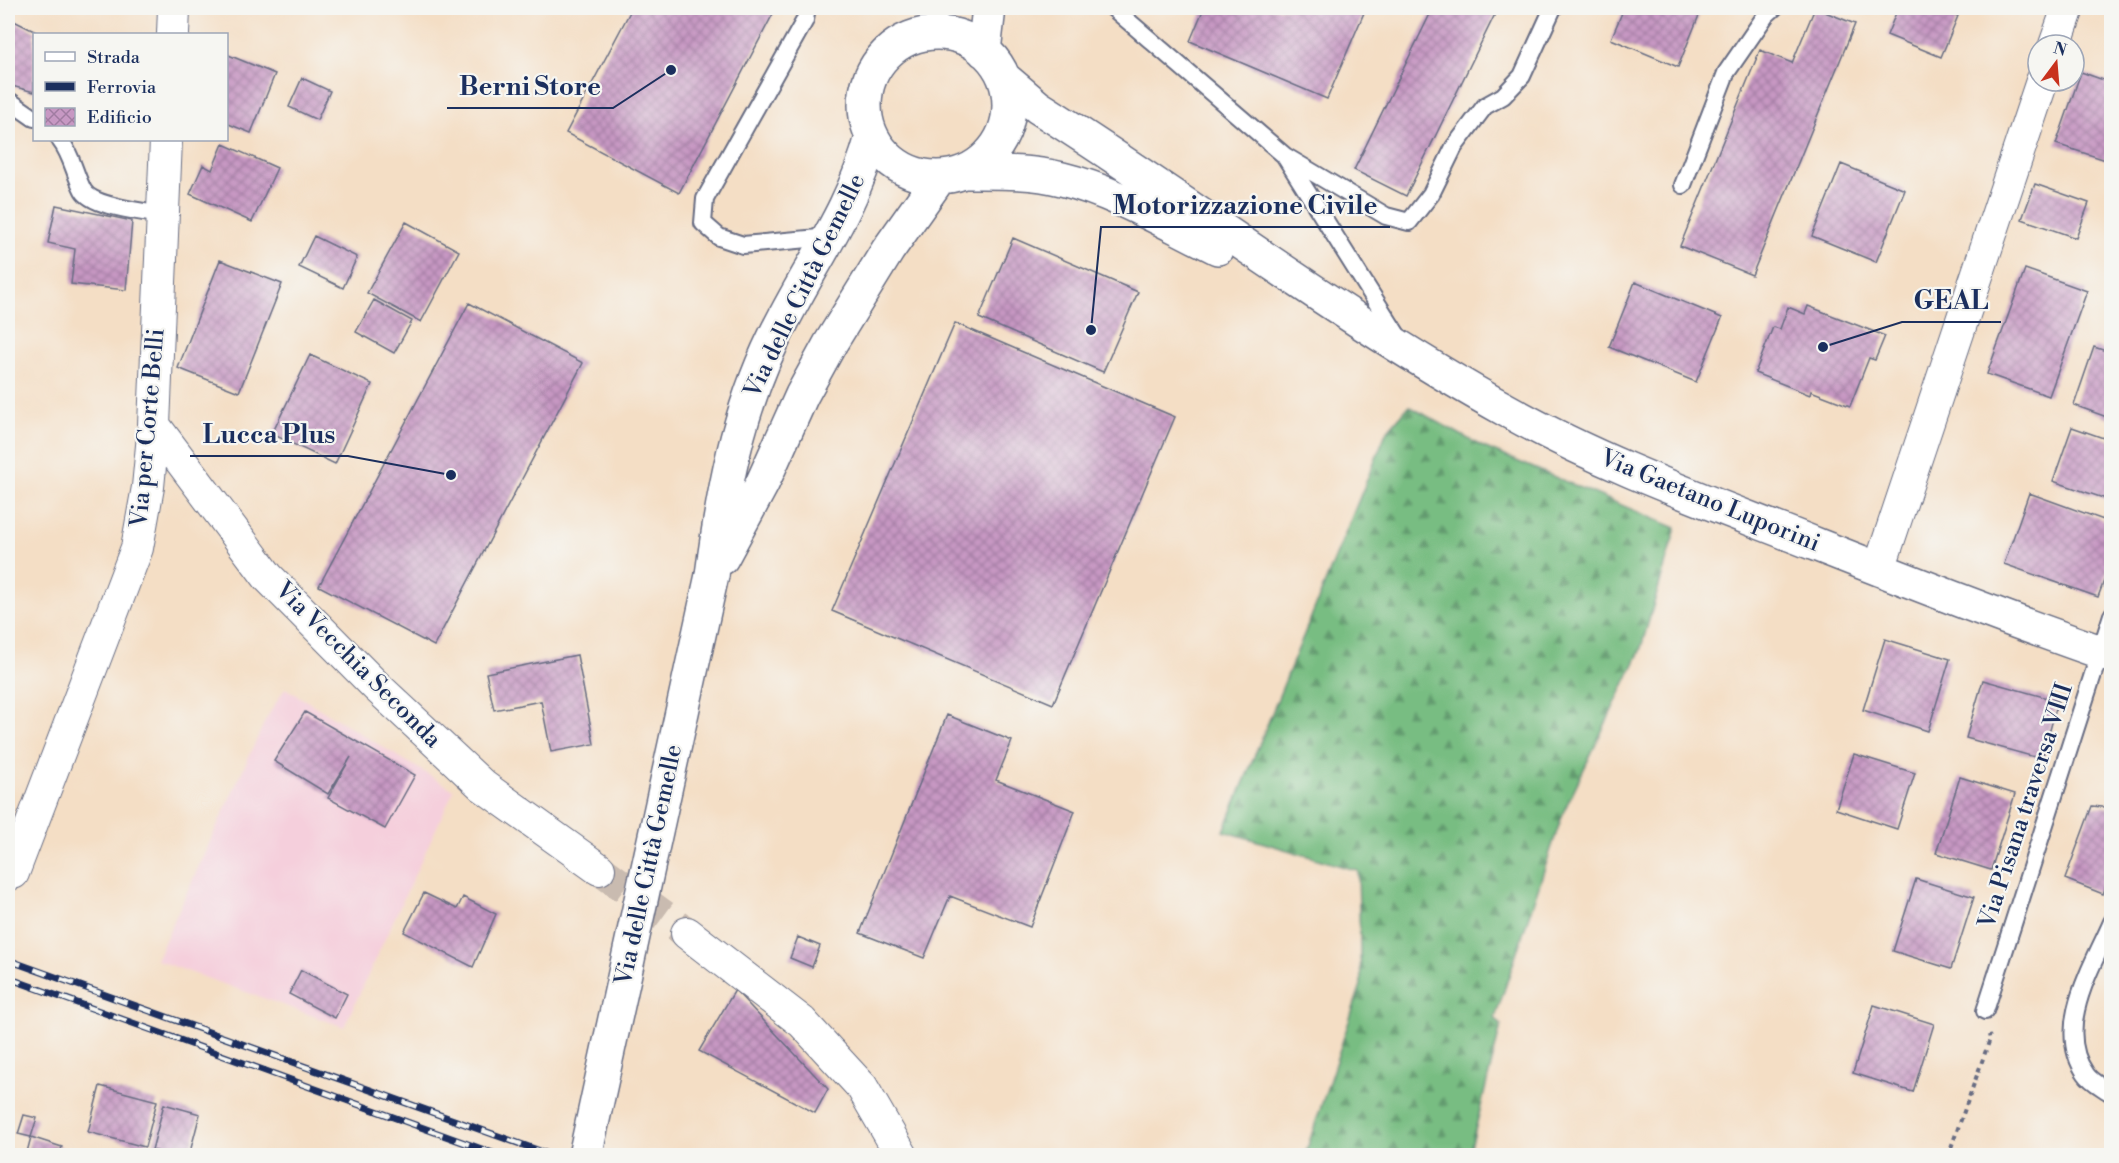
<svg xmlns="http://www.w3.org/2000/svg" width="2119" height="1163" font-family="'Libre Bodoni',serif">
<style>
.built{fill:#f5cfdc}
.forest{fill:url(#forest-firs);stroke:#4a7670;stroke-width:1.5}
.building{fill:url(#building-cross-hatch)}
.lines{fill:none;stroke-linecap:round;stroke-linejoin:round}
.minor-tunnel{stroke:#c9bbb0;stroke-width:32;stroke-dasharray:32 16;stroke-linecap:butt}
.service-casing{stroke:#676c82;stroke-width:20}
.minor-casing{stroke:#676c82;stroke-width:34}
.primary-casing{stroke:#676c82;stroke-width:36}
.path{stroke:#676c82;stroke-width:4;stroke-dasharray:4.5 4.5;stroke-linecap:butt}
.service{stroke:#fff;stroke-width:16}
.minor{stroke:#fff;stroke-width:32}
.primary{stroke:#fff;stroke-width:33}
.rail-casing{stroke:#1b2f5e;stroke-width:7}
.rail{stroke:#f6f6f2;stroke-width:4.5;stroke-dasharray:14;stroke-linecap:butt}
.primary-bridge-casing{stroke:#676c82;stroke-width:36;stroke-linecap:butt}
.primary-bridge{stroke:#fff;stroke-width:33}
.labels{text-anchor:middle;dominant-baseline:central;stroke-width:4.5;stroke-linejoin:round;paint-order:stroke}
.street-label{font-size:24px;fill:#1b2f5e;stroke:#f6f6f2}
.leader{fill:none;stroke:#1b2f5e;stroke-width:2}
.callout-dot{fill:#1b2f5e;stroke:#f6f6f2;stroke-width:2}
.callout-label{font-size:26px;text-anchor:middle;font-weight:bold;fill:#1b2f5e;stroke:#f6f6f2;stroke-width:4.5;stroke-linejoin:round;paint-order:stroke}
</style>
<defs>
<pattern id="forest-firs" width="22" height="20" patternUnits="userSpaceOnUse" patternTransform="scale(1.5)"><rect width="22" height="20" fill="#78bd82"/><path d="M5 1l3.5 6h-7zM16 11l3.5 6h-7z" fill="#629a6e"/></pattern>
<pattern id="building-cross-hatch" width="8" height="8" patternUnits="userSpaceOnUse" patternTransform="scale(1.5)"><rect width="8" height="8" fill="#c798c3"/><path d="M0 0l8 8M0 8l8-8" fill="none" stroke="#a17ca2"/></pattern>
</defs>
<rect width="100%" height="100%" fill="#f6f6f2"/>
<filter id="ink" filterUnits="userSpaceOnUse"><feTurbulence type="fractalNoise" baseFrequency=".0167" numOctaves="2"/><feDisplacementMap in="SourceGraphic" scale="12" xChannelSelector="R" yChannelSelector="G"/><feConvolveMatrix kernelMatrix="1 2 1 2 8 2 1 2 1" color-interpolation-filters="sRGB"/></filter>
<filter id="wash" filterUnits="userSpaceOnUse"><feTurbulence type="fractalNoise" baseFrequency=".008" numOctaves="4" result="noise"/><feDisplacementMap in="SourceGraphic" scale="24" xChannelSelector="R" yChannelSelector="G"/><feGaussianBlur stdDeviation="1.35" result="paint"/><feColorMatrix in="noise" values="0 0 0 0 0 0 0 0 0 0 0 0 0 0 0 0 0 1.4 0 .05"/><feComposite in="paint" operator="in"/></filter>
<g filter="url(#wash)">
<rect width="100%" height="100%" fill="#f4dec5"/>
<path class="built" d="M285,688L454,790L344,1027L156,960L266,719Z"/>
<path class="forest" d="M1409,406L1481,446L1676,528L1640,651L1563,813L1495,1018L1501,1025L1469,1155H1305L1361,985L1358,871L1224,831L1386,433Z"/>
<g id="blocks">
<path class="building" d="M632,8H776L679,193L566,133Z
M1204,8H1366L1327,99L1190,41Z
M1433,8H1498L1406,196L1354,170Z
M1624,8H1702L1678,67L1611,39Z
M1815,8L1855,24L1752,275L1680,246L1760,50L1792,63Z
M1898,8H1936L1958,16L1941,57L1887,35Z
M8,18L40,34H34V92L8,85Z
M226,54L275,74L251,133L226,123Z
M2081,72L2112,83V162L2056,144Z
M302,78L330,91L317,120L289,107Z
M223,144L277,168L252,222L190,194L203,165L212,170Z
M1841,164L1905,190L1876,262L1812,236Z
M2035,184L2089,203L2076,238L2022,219Z
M56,205L132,221L126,290L71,284L75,249L48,243Z
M406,222L459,251L421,322L367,293Z
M314,236L357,257L343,288L299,267Z
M1013,238L1138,292L1103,372L979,318Z
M220,260L282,284L239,392L178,368Z
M2025,269L2087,291L2049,396L1987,374Z
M1635,282L1722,318L1696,382L1609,347Z
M374,300L412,321L394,353L356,332Z
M469,303L583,363L434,646L319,586Z
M1808,306L1885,336L1875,360L1869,358L1850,406L1811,391L1810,395L1755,373L1773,327L1780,329L1788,307L1805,314Z
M955,323L1175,417L1053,704L832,611Z
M2094,347L2112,353V419L2074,405Z
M310,355L372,384L335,464L272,434Z
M2072,427L2112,441V501L2053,481Z
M2029,493L2112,523V559L2098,597L2004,564Z
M1885,639L1950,659L1928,731L1863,710Z
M577,655L594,744L551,752L541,701L494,710L486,673Z
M1983,680L2058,701L2042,759L1966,738Z
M305,712L415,775L385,829L328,798L351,757L328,794L274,761Z
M947,715L1012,741L996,780L1075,811L1030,927L950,896L924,958L860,933Z
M1854,754L1915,773L1897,829L1836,809Z
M1960,777L2015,794L1991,870L1936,853Z
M2092,806L2112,808V871L2103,894L2065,879Z
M1916,879L1974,897L1951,969L1893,951Z
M424,893L457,909L463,897L496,914L473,967L404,932Z
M798,937L820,946L812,967L790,958Z
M301,970L347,994L335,1018L289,994Z
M735,990L828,1089L815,1113L699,1051Z
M1874,1005L1934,1024L1913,1092L1853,1073Z
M100,1086L157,1101L145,1147L88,1132Z
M164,1104L200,1114L189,1156H175L152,1150Z
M24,1115L37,1118L31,1137L18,1134Z
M31,1137L62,1147L59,1156H26Z"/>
</g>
</g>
<g filter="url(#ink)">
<use href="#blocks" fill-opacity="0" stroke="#676c82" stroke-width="1.5"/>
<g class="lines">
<path class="minor-tunnel" d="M599,869L687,933"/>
<g class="service-casing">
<path id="service" d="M807,8L805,20L705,199L703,223L719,237L743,245L830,237
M1113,8L1284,155L1399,338
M11,102L34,118
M60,140C72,155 74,173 83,190C92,207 142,211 161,215
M1285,156L1386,216L1409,222L1431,194L1454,147L1485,106L1503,96L1522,76L1553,8
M1683,185L1726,73L1766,15L1774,8
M2112,922C2093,966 2053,1028 2086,1074C2091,1082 2104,1088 2112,1094
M1985,1011L2112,615"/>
</g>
<g class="minor-casing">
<path id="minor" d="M173,34L174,8
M2055,45L2068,8
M154,425L268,577L376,686L483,786L599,869
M1879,569L2042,81
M13,873L137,548L148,487L154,425L166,140
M687,933L802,1022L862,1087L902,1156"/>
</g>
<g class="primary-casing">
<path id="primary" d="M865 105a72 72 0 1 1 144 0a72 72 0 1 1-144 0Z
M984,51L989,8
M1005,79L1038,107C1196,207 1345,321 1508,411C1597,461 1692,496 1787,533C1894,575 2002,618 2112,656
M965,172C997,172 1031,171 1062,179C1116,192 1168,224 1218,248
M722,558L762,484L802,395L830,344L888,250L939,178
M712,575C723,492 737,414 774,338C808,267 850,216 872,137"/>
</g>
<path class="path" d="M1948,1156L1990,1039L1989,1035"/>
<use href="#service" class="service"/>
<use href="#minor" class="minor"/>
<use href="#primary" class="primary"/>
<g class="rail-casing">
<path id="rail" d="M8,960L554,1156
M8,978L501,1156"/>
</g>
<use href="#rail" class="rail"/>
<g class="primary-bridge-casing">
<path id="primary-bridge" d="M585,1156L712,575"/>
</g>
<use href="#primary-bridge" class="primary-bridge"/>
</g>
</g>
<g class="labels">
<g class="street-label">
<text transform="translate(805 286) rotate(-64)">Via delle Città Gemelle</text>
<text transform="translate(148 428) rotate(-85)">Via per Corte Belli</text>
<text transform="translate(1710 501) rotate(22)">Via Gaetano Luporini</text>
<text transform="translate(358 665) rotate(45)">Via Vecchia Seconda</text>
<text transform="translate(2026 806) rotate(-72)">Via Pisana traversa VIII</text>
<text transform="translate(649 865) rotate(-78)">Via delle Città Gemelle</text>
</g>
</g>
<path class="leader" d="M671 70L613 108H447M1091 330L1101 227H1390M1823 347L1902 322H2001M451 475L348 456H190"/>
<g class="callout-dot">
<circle cx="671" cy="70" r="6"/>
<circle cx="1091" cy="330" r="6"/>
<circle cx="1823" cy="347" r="6"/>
<circle cx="451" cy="475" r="6"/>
</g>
<g class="callout-label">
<text x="530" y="95">Berni Store</text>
<text x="1245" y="214">Motorizzazione Civile</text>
<text x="1951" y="309">GEAL</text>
<text x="269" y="443">Lucca Plus</text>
</g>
<rect width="2119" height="1163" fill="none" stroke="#f6f6f2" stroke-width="30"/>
<rect x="33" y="33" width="195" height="108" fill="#f6f6f2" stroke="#9ea6b7" stroke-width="1.5"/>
<rect x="45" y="52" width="30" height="9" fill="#ffffff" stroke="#9ea6b7" stroke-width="1.5"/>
<text x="87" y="63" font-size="18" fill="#1b2f5e">Strada</text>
<rect x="45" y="82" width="30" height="9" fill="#1b2f5e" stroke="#9ea6b7" stroke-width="1.5"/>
<text x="87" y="93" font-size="18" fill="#1b2f5e">Ferrovia</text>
<rect x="45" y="108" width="30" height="18" fill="url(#building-cross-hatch)" stroke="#9ea6b7" stroke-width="1.5"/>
<text x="87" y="123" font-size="18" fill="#1b2f5e">Edificio</text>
<g transform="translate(2056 63) rotate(16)"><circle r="28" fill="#f6f6f2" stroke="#9ea6b7" stroke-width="1.5"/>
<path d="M0-4.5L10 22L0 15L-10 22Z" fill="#c8321e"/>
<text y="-9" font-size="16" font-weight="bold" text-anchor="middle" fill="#1b2f5e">N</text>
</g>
</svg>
